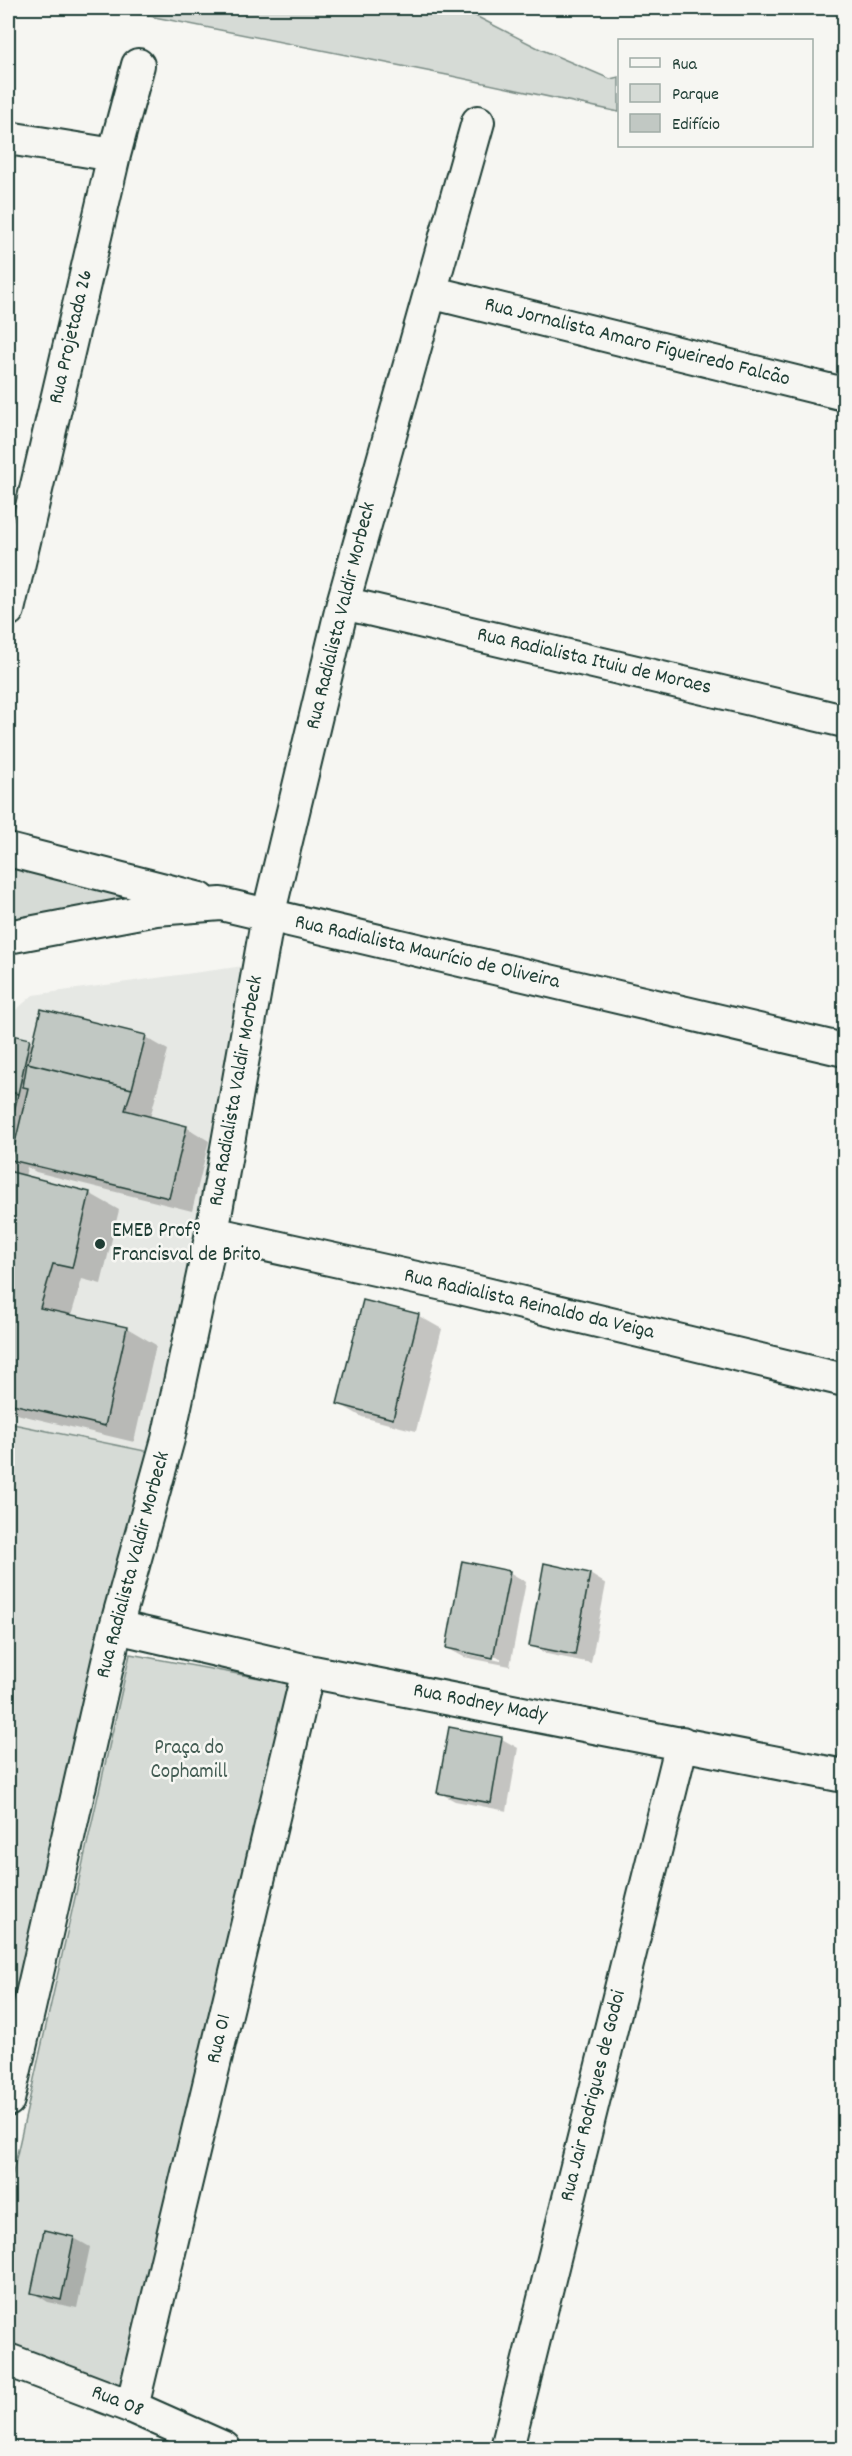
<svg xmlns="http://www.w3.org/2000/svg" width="852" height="2456" font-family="Dekko,sans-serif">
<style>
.built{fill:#e6e8e4}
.green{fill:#d6dbd6;stroke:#7a8c85;stroke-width:1.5}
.shadow{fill:#0003;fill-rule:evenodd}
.building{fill:#c1c8c3;stroke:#1f3d34;stroke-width:1.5}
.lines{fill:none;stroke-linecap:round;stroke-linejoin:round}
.street-casing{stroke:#1f3d34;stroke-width:36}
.street{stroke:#f6f6f2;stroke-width:32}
.poi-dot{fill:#1f3d34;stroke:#f6f6f2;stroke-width:2}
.labels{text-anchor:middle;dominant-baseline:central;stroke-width:5;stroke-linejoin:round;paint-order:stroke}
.street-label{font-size:21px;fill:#1f3d34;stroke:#f6f6f2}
.poi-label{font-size:21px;fill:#1f3d34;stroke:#f6f6f2;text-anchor:start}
.park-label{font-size:21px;fill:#445d54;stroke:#f6f6f2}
</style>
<rect width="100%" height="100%" fill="#f6f6f2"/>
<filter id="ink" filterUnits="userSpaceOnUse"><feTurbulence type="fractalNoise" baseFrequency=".0167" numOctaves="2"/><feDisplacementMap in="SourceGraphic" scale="12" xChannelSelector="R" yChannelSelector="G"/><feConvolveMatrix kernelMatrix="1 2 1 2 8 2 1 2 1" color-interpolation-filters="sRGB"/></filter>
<g filter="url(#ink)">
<path class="built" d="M244,966L230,1065L150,1452L8,1423V1017L33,995Z"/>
<path class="green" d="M109,8H460L540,49L610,79L619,77V112L447,75Z
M8,859L156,894L8,924Z
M8,1423L150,1452L8,2072Z
M130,1654L291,1684L123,2394L8,2347V2194Z"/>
<path class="shadow" d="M8,1036L34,1043L145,1037L168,1050L150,1118L186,1127L209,1141L192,1211L36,1172L27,1167L25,1177L89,1193L119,1210L101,1284L82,1279L71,1316L127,1328L156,1345L134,1442L8,1412Z
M364,1302L419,1316L442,1329L416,1431L362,1417L338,1403Z
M546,1565L590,1574L606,1584L591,1663L547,1654L530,1645Z
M509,1572L526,1582L510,1666L464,1657L447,1648ZM463,1650L501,1658V1661L463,1653Z
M450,1729L502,1739L518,1748L507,1811L455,1801L438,1792Z
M45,2232L74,2238L90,2247L77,2308L48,2302L32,2292Z"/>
<path class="building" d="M41,1009L146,1035L132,1089L28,1063Z
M8,1034L30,1039L18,1094L8,1092Z
M27,1063L132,1089L125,1110L187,1126L169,1198L11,1160L28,1088L23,1087Z
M8,1091L18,1094L8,1140Z
M8,1171L90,1192L72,1268L53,1264L40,1308L127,1327L105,1426L8,1403Z
M363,1300L419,1314L393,1419L337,1404Z
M462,1561L510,1571L493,1658L446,1648Z
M544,1563L590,1573L575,1655L529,1646Z
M449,1727L502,1737L491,1803L437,1793Z
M44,2230L74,2237L61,2300L31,2293Z"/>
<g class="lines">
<g class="street-casing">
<path id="street" d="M8,138L114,155
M430,292L844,394
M343,603L844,721
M8,610L114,155L138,65
M8,850L200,899
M8,937L156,909L221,904L844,1050
M212,1233L448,1285L844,1380
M116,1627L308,1671L844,1776
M8,2100L116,1627L168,1439L212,1233L268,916L343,603L478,122
M8,2360L132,2407L224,2448
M132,2407L308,1671
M507,2448L682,1743"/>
</g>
<use href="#street" class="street"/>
</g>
</g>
<circle class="poi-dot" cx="100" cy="1244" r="6"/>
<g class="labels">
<g class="street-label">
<text transform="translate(72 337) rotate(-77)">Rua Projetada 26</text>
<text transform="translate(637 343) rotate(14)">Rua Jornalista Amaro Figueiredo Falcão</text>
<text transform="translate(342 616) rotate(-76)">Rua Radialista Valdir Morbeck</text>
<text transform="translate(594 662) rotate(13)">Rua Radialista Ituiu de Moraes</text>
<text transform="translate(427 953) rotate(13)">Rua Radialista Maurício de Oliveira</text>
<text transform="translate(237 1091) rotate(-80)">Rua Radialista Valdir Morbeck</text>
<text transform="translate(529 1305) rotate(13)">Rua Radialista Reinaldo da Veiga</text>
<text transform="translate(134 1565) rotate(-75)">Rua Radialista Valdir Morbeck</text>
<text transform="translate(480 1704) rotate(11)">Rua Rodney Mady</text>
<text transform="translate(220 2039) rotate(-77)">Rua 01</text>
<text transform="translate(594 2096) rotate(-76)">Rua Jair Rodrigues de Godoi</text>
<text transform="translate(117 2402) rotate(22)">Rua 08</text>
</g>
<g class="poi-label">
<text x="112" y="1232">EMEB Profº<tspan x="112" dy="24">Francisval de Brito</tspan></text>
</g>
<g class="park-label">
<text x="189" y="1749">Praça do<tspan x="189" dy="24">Cophamill</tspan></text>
</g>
</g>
<rect width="852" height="2456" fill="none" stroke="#f6f6f2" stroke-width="30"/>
<rect x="15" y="15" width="822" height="2426" fill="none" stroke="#1f3d34" stroke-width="2" filter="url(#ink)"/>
<rect x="618" y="39" width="195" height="108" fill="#f6f6f2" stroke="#a0aca6" stroke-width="1.5"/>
<rect x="630" y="58" width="30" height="9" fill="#f6f6f2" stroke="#a0aca6" stroke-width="1.5"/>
<text x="672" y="69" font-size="18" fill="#1f3d34">Rua</text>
<rect x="630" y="84" width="30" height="18" fill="#d6dbd6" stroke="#a0aca6" stroke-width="1.5"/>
<text x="672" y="99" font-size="18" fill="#1f3d34">Parque</text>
<rect x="630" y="114" width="30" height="18" fill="#c1c8c3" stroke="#a0aca6" stroke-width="1.5"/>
<text x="672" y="129" font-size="18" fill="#1f3d34">Edifício</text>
</svg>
